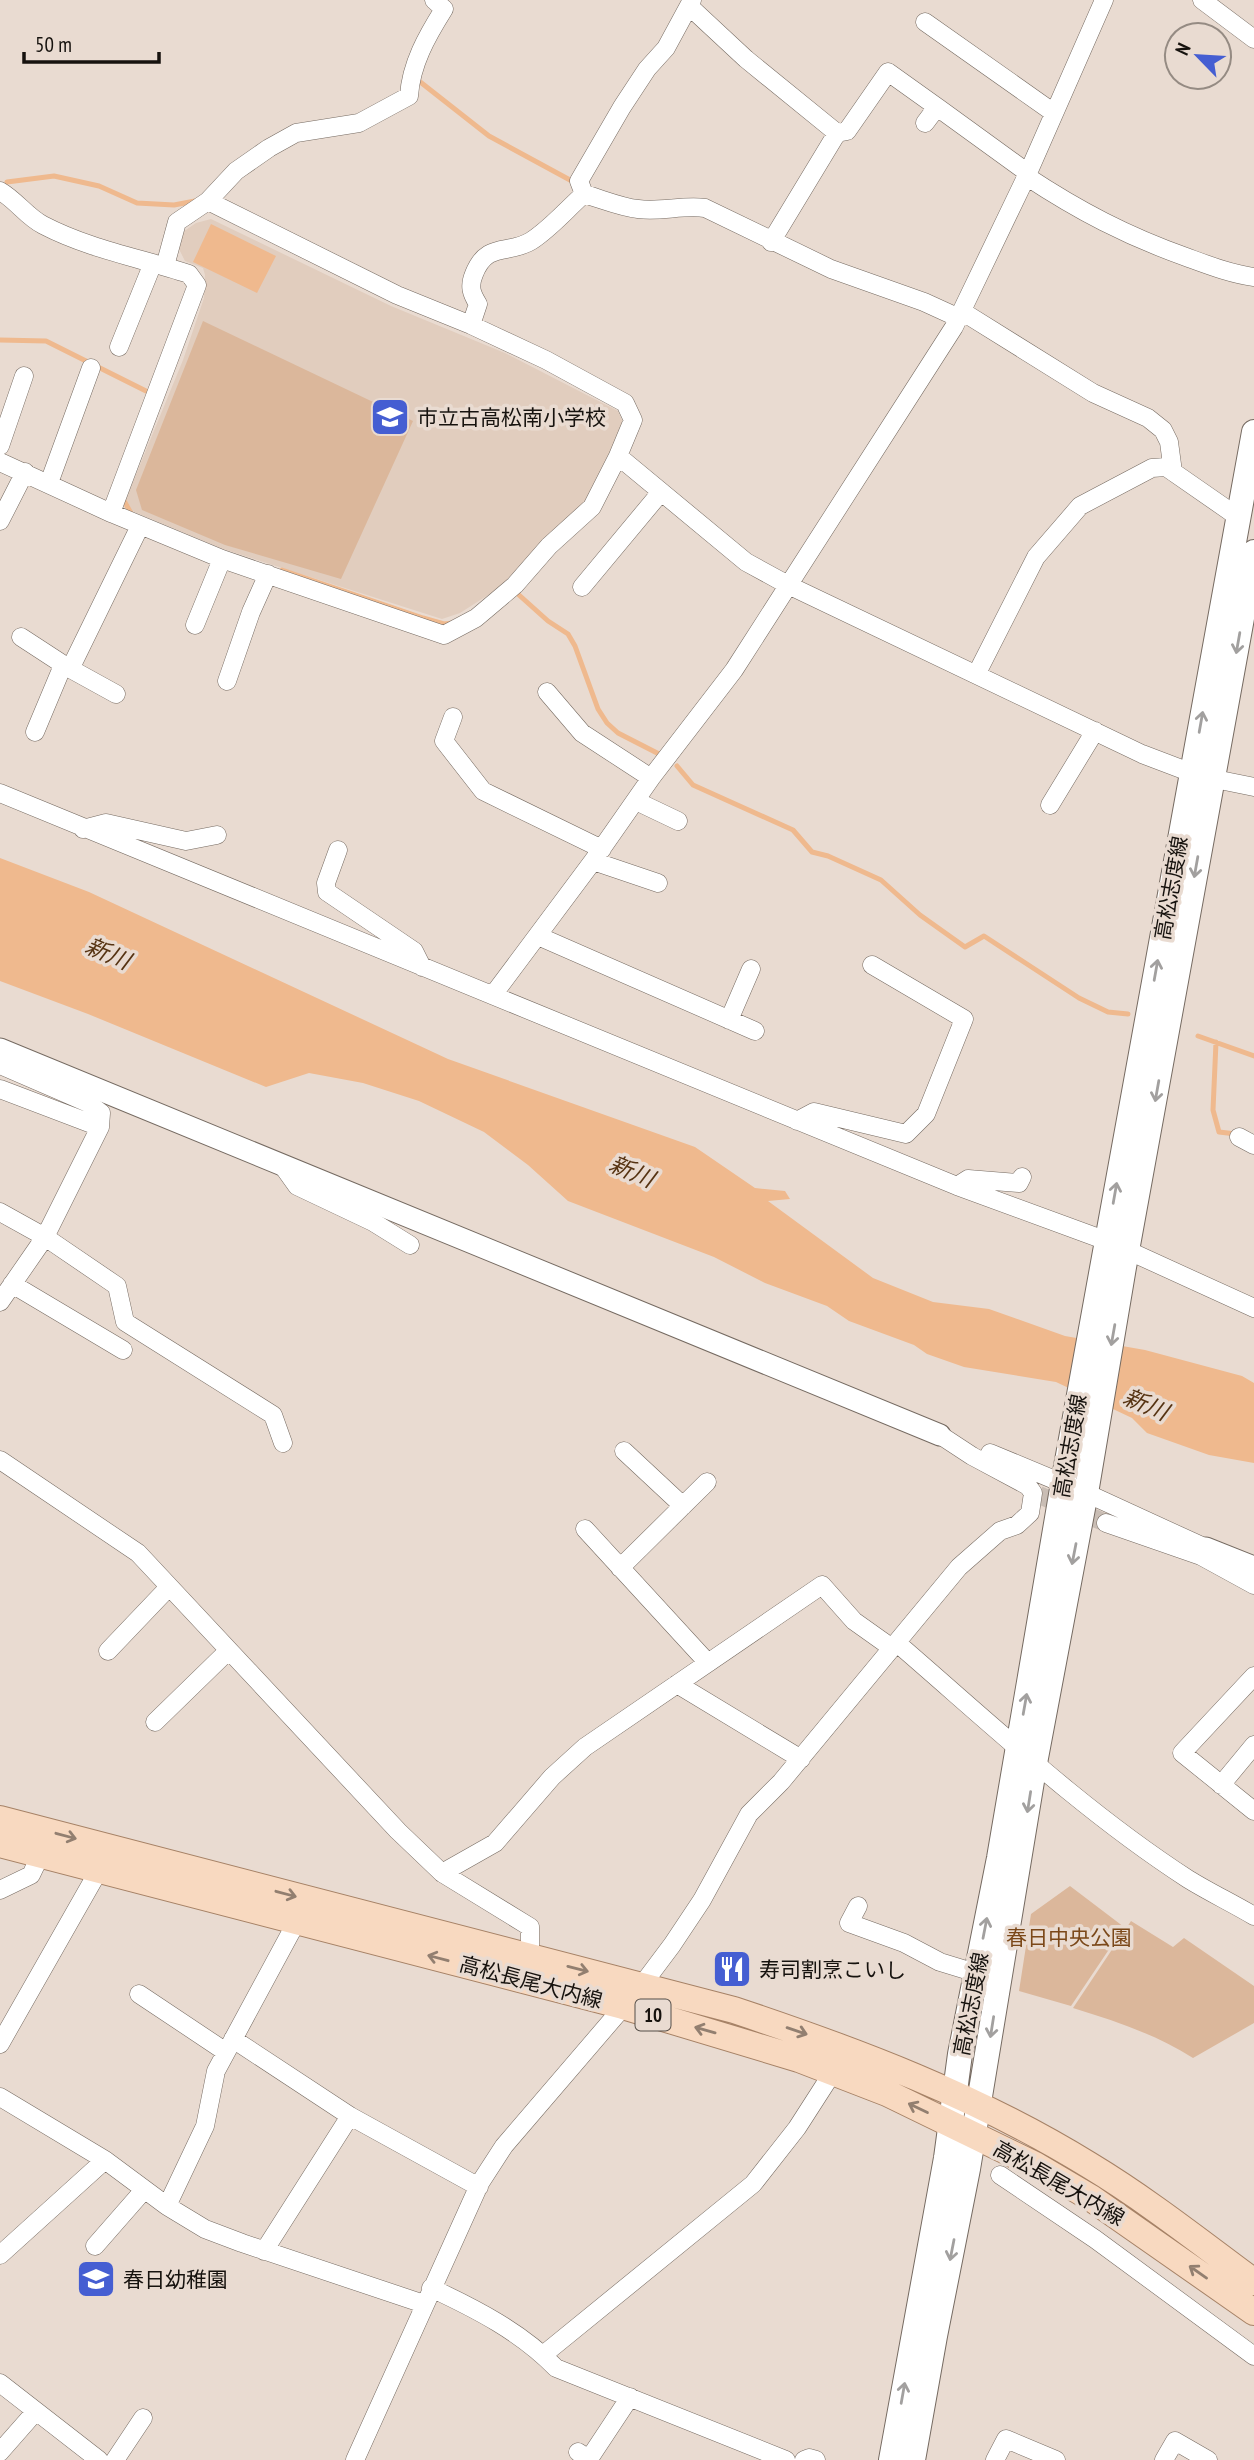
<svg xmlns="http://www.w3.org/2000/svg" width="1254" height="2460" font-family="'PT Sans Narrow','Noto Sans JP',sans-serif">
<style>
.built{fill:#e1cdbe}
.green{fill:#dbb79b}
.water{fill:#efb98e}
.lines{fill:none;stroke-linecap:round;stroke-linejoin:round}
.stream{stroke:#efb98e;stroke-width:5}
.minor-tunnel{stroke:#c9bdb4;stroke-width:18;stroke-dasharray:18 9;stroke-linecap:butt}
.minor-casing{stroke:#756a61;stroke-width:19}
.tertiary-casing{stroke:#756a61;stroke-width:23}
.secondary-casing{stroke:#756a61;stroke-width:26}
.primary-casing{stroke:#a68266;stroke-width:28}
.minor{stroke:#fff;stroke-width:18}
.tertiary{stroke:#fff;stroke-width:21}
.secondary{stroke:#fff;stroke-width:24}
.primary{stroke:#f8d9c0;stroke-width:26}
.oneway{stroke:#a2a09f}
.oneway2{stroke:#927f70}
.labels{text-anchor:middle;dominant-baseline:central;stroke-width:7;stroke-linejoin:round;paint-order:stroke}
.shield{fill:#e9dbd1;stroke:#554e48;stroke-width:2}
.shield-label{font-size:19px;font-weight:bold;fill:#16120e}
.poi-label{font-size:21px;fill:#16120e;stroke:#e9dbd1;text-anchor:start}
.street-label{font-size:21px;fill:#16120e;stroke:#e9dbd1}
.park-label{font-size:21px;fill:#7b4819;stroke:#e9dbd1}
.water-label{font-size:23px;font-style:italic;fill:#563312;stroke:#e9dbd1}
</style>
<rect width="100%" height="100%" fill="#e9dbd1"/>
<path class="built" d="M211,219L391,306L505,353L618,411L623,423L588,502L542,542L499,588L460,613L442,619L223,549L132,511L126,499L183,360L204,298L205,275L203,268L185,261L177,245L180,234L196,223Z"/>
<path class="green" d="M203,321L413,421L341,579L225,545L142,510L136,490Z
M1070,1886L1124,1927L1071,2006L1019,1991L1031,1914Z
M1131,1921L1173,1947L1184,1938L1254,1986V2023L1193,2058C1155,2034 1115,2021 1073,2008Z"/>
<path class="water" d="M211,224L276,256L257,293L193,262Z
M0,858L89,892L448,1059L695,1147L755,1188L785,1191L790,1199L768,1201L873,1278L933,1302L989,1309L1065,1336L1145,1350L1242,1376L1254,1383V1463L1209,1455L1147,1433L1132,1418L1056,1382L964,1367L927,1354L914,1345L849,1321L827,1306L765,1283L714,1257L568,1201L528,1165L484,1132L419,1101L363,1083L309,1073L266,1087L88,1014L0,981Z"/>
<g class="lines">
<path class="stream" d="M414,84L419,81L489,136L570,180
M7,182L54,176L99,186L137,203L174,205L195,201
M0,340L46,341L148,392
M122,497L132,515
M282,570L423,618L444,624L453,623
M519,595L548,621L568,634L575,646L598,709L607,723L618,733L661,755
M677,766L693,785L793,830L812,852L828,856L881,880L920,915L965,947L984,936L1079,998L1108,1012L1128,1014
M1198,1036L1254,1056
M1216,1042L1213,1110L1219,1132L1236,1134"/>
<path class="minor-tunnel" d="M1039,1495L1106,1523"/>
<g class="minor-casing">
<path id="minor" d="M692,0L666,48L647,69L622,107L579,181L584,194C602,199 620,207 638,209C661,212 683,205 705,208L831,269L924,302L959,318
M1202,0L1254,39
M689,6L746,59L837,133L771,242
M925,22L1054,113
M925,123L937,107L1028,173
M837,133L847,131L888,72L937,107
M1026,176C1079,211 1127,236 1186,257C1208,265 1231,274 1254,277
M0,191C16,200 27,217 43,225C89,249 140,258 189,274L197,285L111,513L222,559L444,635L476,618L515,585L549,546L592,507L618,456L746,562L788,585L1142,754L1200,776L1254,787
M208,201L236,171L269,148L296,133L359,123L409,96C411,64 427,36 444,9L434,0
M165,266L177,222L208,201L397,295L471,325L546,360L625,403L633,420L618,456
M963,312L1093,393L1148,418L1163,430L1169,442L1173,472
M471,325L478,304C471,293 469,286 474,274C487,241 508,255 531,241C550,229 567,209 584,194
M119,347L153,263
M0,446L24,376
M0,462L111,513
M49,483L91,368
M0,521L25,472
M582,587L661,492
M195,625L222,559
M21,637L67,667L116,694
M977,673L1036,557L1080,506L1152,468L1166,467L1238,517
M227,681L251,612L268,574
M547,692L582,733L651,778
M453,717L444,741L483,791L602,849
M35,732L61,670L73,663L140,526
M0,793L957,1186L1107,1241L1254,1308
M636,801L678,821
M1050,805L1095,731
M83,829L106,823L186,841L217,835
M338,850L326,883L327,892L414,951L422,967
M593,861L658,883
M538,936L755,1031
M493,995L593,861L651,778L734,670L954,327L1028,173L1104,0
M729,1020L751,969
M0,1065L88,1103L101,1113L100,1127L45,1237L0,1302
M0,1089L100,1127
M797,1121L814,1112L906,1134L926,1114L964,1019L872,965
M1239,1137L1254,1145
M282,1165L297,1186L373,1222L410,1245
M957,1186L968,1179L1019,1183L1022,1177
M0,1212L45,1237L117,1286L125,1322L273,1415L283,1443
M12,1284L123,1350
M624,1451L683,1506
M990,1453L1086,1493L1206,1548L1201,1556L1106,1523
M0,1460L138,1553L398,1831L442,1873L530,1927V1957
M585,1529L708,1663
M1201,1556L1254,1585
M620,1568L707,1482
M897,1643C991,1724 1083,1811 1188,1879C1209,1892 1232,1903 1254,1916
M108,1651L169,1587
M1254,1676L1182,1753L1254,1811
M677,1684L801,1759
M155,1722L228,1651
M1221,1785L1254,1745
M442,1873L495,1843L552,1777L585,1747L822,1585L854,1621L892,1648
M0,1890L31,1875L41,1854
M858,1906L849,1923L904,1943L940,1962L976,1973
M297,1921L216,2071L205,2126L167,2206L205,2229L242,2243L424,2304
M139,1994L226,2052
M233,2039L350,2116L479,2187
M0,2044L99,1870
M0,2097L105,2160
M1000,2175L1095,2239L1254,2356
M95,2246L144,2190
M264,2251L350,2116
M0,2255L105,2160L167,2206
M431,2288C476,2309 521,2332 556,2368L786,2460
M543,2355L753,2184L797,2128L833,2072
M0,2383L99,2460
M0,2452L36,2411
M578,2452L589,2459L630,2397
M115,2460L143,2418
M355,2460L480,2183L504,2146L642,1985L672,1945L702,1900L749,1814L781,1782L959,1567L1000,1531L1017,1525L1030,1513L1033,1493L1028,1486L972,1456L940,1435
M804,2460L809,2458L816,2460
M995,2460L1006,2439L1056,2460
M1164,2460L1175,2441L1208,2460"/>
</g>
<g class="tertiary-casing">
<path id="tertiary" d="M0,1049L940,1435
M1206,1548L1254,1567"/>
</g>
<g class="secondary-casing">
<path id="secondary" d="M891,2460L946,2158L960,2054L999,1858L1063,1483L1254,432
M913,2460L935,2336L968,2169L1035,1763L1087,1487L1124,1267L1254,552"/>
</g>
<g class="primary-casing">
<path id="primary" d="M0,1819L734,2010C857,2051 979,2097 1089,2165C1147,2200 1200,2242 1254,2282
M0,1844L623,2006L799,2059L887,2093L1035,2165L1091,2198L1254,2312"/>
</g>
<use href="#minor" class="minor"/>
<use href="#tertiary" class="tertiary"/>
<use href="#secondary" class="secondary"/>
<use href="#primary" class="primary"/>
</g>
<defs><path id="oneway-shaft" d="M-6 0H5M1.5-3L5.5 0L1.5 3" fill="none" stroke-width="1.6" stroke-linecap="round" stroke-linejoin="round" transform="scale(1.75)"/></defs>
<g class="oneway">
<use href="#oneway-shaft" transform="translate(1238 643) rotate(100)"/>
<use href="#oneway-shaft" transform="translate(1201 722) rotate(-80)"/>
<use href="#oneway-shaft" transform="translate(1196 867) rotate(100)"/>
<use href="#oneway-shaft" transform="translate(1156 970) rotate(-80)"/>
<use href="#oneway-shaft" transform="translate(1157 1091) rotate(100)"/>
<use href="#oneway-shaft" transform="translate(1115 1193) rotate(-80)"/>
<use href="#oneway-shaft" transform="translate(1113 1335) rotate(100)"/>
<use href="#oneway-shaft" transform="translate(1074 1554) rotate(101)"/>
<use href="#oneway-shaft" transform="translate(1025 1704) rotate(-80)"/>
<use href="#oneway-shaft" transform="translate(1029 1802) rotate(99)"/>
<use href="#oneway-shaft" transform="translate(985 1928) rotate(-79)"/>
<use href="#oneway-shaft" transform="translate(992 2027) rotate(99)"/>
<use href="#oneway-shaft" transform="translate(952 2250) rotate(101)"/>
<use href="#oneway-shaft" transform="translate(903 2393) rotate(-80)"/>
</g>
<g class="oneway2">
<use href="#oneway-shaft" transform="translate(66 1836) rotate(15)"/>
<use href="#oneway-shaft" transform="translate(286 1894) rotate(15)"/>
<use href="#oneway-shaft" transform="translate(438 1958) rotate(-165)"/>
<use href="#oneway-shaft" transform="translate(578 1969) rotate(14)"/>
<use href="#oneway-shaft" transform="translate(705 2030) rotate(-164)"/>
<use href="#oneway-shaft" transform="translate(797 2031) rotate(19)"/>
<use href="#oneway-shaft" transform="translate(918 2108) rotate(-154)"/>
<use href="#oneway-shaft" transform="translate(1198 2272) rotate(-145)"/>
</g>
<defs>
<g id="school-square" transform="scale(2.0125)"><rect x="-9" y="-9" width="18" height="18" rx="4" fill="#455ed2" stroke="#e9dbd1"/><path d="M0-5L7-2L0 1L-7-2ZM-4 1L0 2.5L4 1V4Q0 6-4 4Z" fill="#fff"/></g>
<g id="restaurant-square" transform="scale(2.0125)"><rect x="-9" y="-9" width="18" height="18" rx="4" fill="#455ed2" stroke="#e9dbd1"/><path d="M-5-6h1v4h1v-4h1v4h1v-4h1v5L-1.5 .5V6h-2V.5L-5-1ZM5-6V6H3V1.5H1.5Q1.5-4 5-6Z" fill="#fff"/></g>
</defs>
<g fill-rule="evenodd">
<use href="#school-square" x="390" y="417"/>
<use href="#restaurant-square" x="732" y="1969"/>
<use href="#school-square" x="96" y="2279"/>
</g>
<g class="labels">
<rect class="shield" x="635.5" y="1999.5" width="35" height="31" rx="5"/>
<g class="shield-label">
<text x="653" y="2015">10</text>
</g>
<g class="poi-label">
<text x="417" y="417">市立古高松南小学校</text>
<text x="759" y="1969">寿司割烹こいし</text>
<text x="123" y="2279">春日幼稚園</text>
</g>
<g class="street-label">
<text transform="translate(1171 888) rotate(-80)">高松志度線</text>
<text transform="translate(1070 1446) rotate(-80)">高松志度線</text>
<text transform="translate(531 1982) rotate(15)">高松長尾大内線</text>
<text transform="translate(971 2004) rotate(-79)">高松志度線</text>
<text transform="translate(1059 2183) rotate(30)">高松長尾大内線</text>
</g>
<g class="park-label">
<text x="1069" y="1937">春日中央公園</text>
</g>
<g class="water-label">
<text transform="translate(108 953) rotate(23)">新川</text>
<text transform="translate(632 1171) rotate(23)">新川</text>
<text transform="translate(1146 1404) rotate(23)">新川</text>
</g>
</g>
<g transform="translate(1198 56) rotate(295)"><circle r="33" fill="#e9dbd1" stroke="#958b83" stroke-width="2"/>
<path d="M0-5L12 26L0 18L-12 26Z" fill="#455ed2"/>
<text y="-10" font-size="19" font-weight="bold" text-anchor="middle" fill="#16120e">N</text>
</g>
<path d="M24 52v10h135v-10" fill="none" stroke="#16120e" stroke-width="3.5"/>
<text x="35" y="52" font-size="21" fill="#16120e" stroke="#e9dbd1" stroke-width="5" paint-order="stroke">50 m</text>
</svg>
